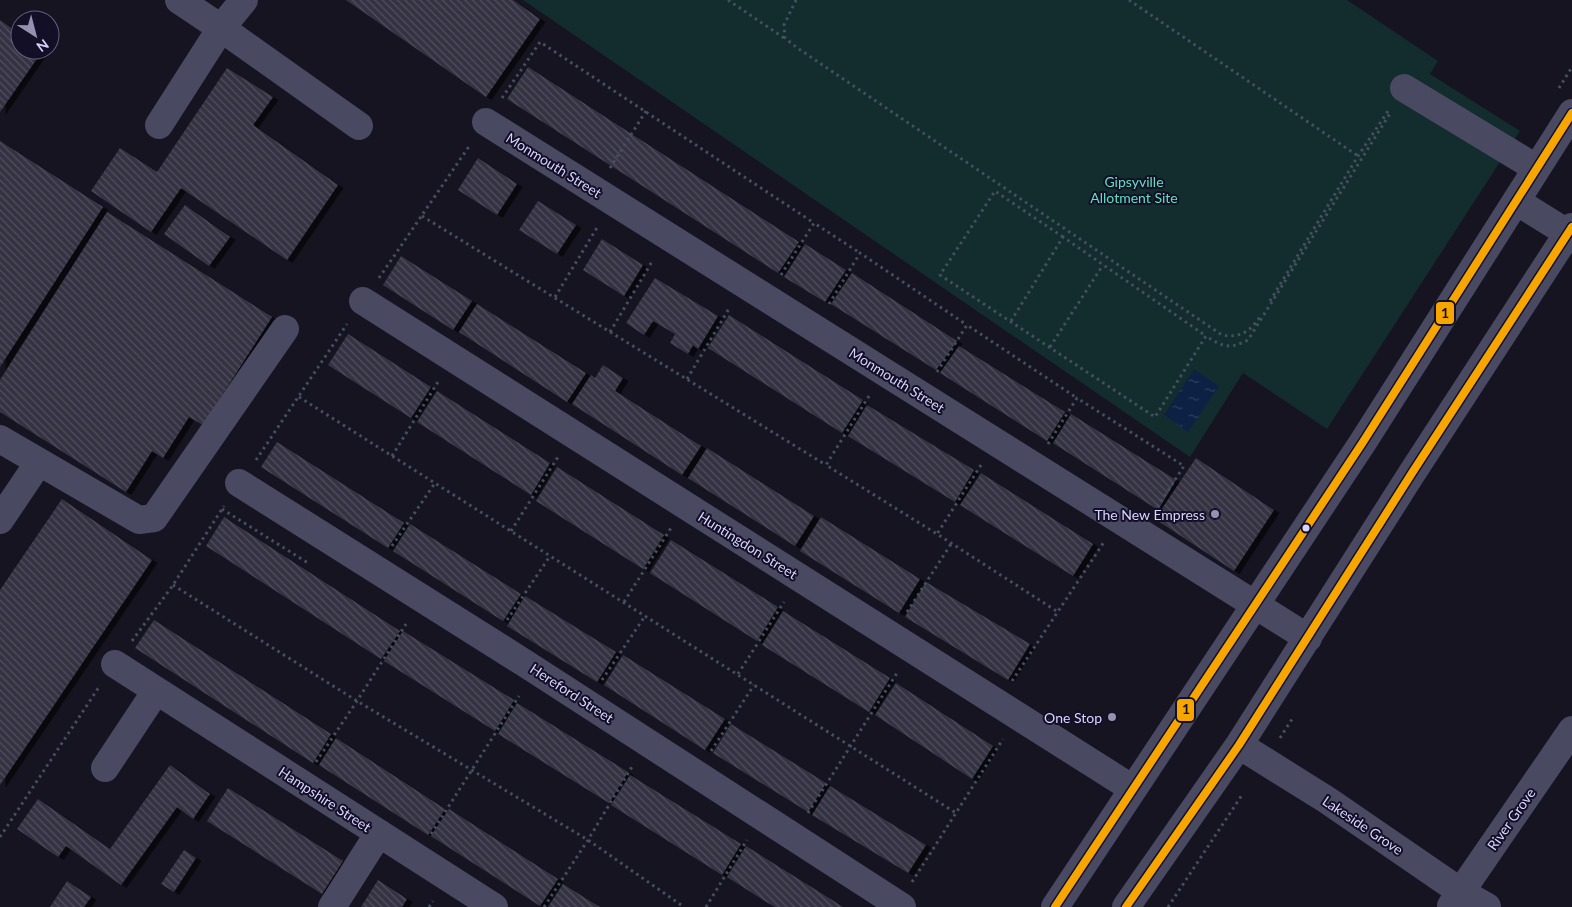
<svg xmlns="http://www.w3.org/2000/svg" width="1572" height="907" font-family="Lato,sans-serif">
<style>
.green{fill:#132c2d}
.water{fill:url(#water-ripples)}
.building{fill:url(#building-back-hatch);filter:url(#shadow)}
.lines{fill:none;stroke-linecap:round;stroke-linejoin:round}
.path{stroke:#44505f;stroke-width:3;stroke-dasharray:2.5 4;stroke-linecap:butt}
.minor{stroke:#4a4962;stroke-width:28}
.bus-1-casing{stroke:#130f26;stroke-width:11}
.bus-1{stroke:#f7a600;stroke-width:8}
.poi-dot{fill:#9591b1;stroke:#130f26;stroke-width:2}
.bus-dot{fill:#d9d4ff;stroke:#130f26;stroke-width:2}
.labels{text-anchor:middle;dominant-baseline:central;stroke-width:4;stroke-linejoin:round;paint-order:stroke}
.street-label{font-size:14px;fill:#d9d4ff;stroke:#130f26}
.park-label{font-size:14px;fill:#5fe0c0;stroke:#130f26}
.poi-label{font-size:14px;fill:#d9d4ff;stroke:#130f26;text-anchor:end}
.line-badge{stroke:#130f26;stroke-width:2}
.pale-badge-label{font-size:14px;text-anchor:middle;font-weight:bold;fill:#111}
</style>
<defs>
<pattern id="water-ripples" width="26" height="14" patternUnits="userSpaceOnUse" patternTransform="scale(1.25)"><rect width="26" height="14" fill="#0d2144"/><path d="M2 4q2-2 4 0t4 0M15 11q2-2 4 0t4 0" fill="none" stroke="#304060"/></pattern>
<pattern id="building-back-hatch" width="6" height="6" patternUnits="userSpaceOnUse" patternTransform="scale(1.25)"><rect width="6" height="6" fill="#343243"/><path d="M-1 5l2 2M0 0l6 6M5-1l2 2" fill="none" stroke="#514f5f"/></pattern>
<filter id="shadow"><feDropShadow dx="5.5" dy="3" stdDeviation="0" flood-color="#0009"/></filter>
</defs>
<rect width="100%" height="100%" fill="#161421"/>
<path class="green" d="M523,0H1347L1438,61L1430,74L1520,131L1327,429L1243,373L1190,457Z"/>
<path class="water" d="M1194,369L1219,386L1188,432L1164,415Z"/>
<path class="building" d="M346,0H513L540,19L486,97Z
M0,20L20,34V50H43L0,112Z
M528,67L799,242L778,273L507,99Z
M227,68L273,97L253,125L338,185L287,260L181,188L151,232L91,191L120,148L157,172Z
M0,141L103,207L0,367Z
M478,158L517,184L497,215L458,190Z
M538,201L576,225L557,254L519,230Z
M185,205L230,237L209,266L164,234Z
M107,212L272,317L203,425L189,417L163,458L152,451L126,492L0,412V380Z
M602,239L643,265L624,296L583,270Z
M805,244L846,270L825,302L784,277Z
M401,256L472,301L453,330L383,285Z
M852,273L957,341L936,370L831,304Z
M655,278L718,316L698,349L693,345L688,354L670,343L675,334L653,321L644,335L626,323Z
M477,304L586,373L567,402L459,332Z
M729,315L863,400L842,433L708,348Z
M348,334L431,387L411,418L328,365Z
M959,346L1065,412L1047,441L940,373Z
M603,365L623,378L615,391L701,446L682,475L572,404L591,375L595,378Z
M437,391L550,463L531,495L417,422Z
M867,405L974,470L955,502L848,436Z
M1071,414L1176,480L1158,510L1053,443Z
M277,442L404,523L388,548L261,467Z
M707,448L814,516L795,546L688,478Z
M1196,458L1274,510L1234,571L1155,519Z
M557,467L664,535L643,569L536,501Z
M981,473L1093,544L1073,576L960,505Z
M62,499L152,560L0,785V590Z
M224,517L400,631L381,659L206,546Z
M821,517L920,579L899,613L800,551Z
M410,524L521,594L503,621L393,551Z
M671,540L778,607L757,641L650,573Z
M926,582L1030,644L1008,680L905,617Z
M525,596L616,652L597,682L507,626Z
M783,611L890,678L869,712L762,645Z
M154,620L331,734L313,763L135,648Z
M403,631L514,700L495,731L384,661Z
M623,655L725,719L705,750L604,685Z
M896,683L993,746L972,779L875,715Z
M517,703L628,772L609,803L498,734Z
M731,724L826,783L808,812L713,753Z
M336,738L445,809L428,835L319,765Z
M170,765L210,794L193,819L177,807L121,885L66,846L58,857L17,829L38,799L110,849Z
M630,775L741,844L722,875L611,805Z
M830,786L926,845L908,873L812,815Z
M228,788L343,861L322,894L207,821Z
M449,809L558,879L540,906L431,836Z
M746,846L829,898L843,907H775L768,903L727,877Z
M184,850L196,858L174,892L161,884Z
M378,880L407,899L402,907H361Z
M67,881L91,897L84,907H50Z
M563,884L590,901L600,907H548Z"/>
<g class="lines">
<path class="path" d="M728,0L784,38
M796,0L784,25L785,38L796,47L1222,335C1241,338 1249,332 1260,317
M1129,0L1358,156
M1559,88L1572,67
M502,98L540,42L814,223
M610,168L646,111
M422,216L826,465
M1063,237L995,191L940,275L1155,417L1206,336C1224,348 1230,349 1248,340L1391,112
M781,275L814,223L860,253
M379,278L470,145
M555,297L598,226
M1270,301L1358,156L1388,111
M829,304L860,253L967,325
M1011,321L1063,237L1206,336
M610,332L653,260
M1050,347L1103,265
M937,372L967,325L1077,398
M687,379L730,307
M869,396L826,465L937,534
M299,397L956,813
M1048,444L1077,398L1184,466L1156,509
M392,456L438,382
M256,460L347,324
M981,465L937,534L1058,612
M222,509L308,563
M511,531L558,457
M392,546L435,483
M173,585L357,701L588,840L684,907
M624,602L671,528
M907,612L951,544
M507,620L550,556
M132,641L173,585L224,506
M738,674L784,602
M602,680L645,616
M1012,681L1104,542
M1280,738L1294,716
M711,751L754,685
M316,762L357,701L406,624
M808,813L897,673
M431,834L519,696
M0,837L99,687
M912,882L1003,739
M429,907L433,901
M544,907L588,840L633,765
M706,907L747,840
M1168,907L1242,795"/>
<path class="minor" d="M179,0L221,28L359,126
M1404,88L1536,168
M486,122L1308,638
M159,125L221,28L244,0
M1516,201L1572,236
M363,301L1133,789
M0,439L139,520L154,518L285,329
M239,483L526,664L902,907
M0,520L39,462
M115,664L494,907
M1239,745L1327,800L1461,892L1487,907
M105,768L156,691
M1451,906L1572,730
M332,907L379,833
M1055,907L1363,442L1572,113
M1126,907L1239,745L1412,473L1572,227"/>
<g class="bus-1-casing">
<path id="bus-1" d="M1055,907L1363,442L1572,113
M1126,907L1239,745L1412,473L1572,227"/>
</g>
<use href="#bus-1" class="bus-1"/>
</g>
<g class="poi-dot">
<circle cx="1215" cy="514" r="5"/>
<circle cx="1112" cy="717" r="5"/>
</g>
<circle class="bus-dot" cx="1306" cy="528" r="4.5"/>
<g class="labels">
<g class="street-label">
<text transform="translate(554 165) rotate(32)">Monmouth Street</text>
<text transform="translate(897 380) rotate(32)">Monmouth Street</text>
<text transform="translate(748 545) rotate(32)">Huntingdon Street</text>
<text transform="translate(572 693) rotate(33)">Hereford Street</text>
<text transform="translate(325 799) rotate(33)">Hampshire Street</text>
<text transform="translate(1511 819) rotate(-55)">River Grove</text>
<text transform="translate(1363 825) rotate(34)">Lakeside Grove</text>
</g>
<g class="park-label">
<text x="1134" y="181">Gipsyville<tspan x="1134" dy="16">Allotment Site</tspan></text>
</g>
<g class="poi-label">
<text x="1205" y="514">The New Empress</text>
<text x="1102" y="717">One Stop</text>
</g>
</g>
<g class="line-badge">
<rect x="1435" y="301" width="20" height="24" rx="5" fill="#f7a600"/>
<rect x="1176" y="698" width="19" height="24" rx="5" fill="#f7a600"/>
</g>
<g class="pale-badge-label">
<text x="1445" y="318">1</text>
<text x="1186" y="714">1</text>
</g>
<g transform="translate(35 35) rotate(144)"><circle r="24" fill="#130f26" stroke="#625e7d"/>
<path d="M0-4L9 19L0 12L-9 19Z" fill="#9591b1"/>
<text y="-8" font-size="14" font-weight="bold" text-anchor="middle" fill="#d9d4ff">N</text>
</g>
</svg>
